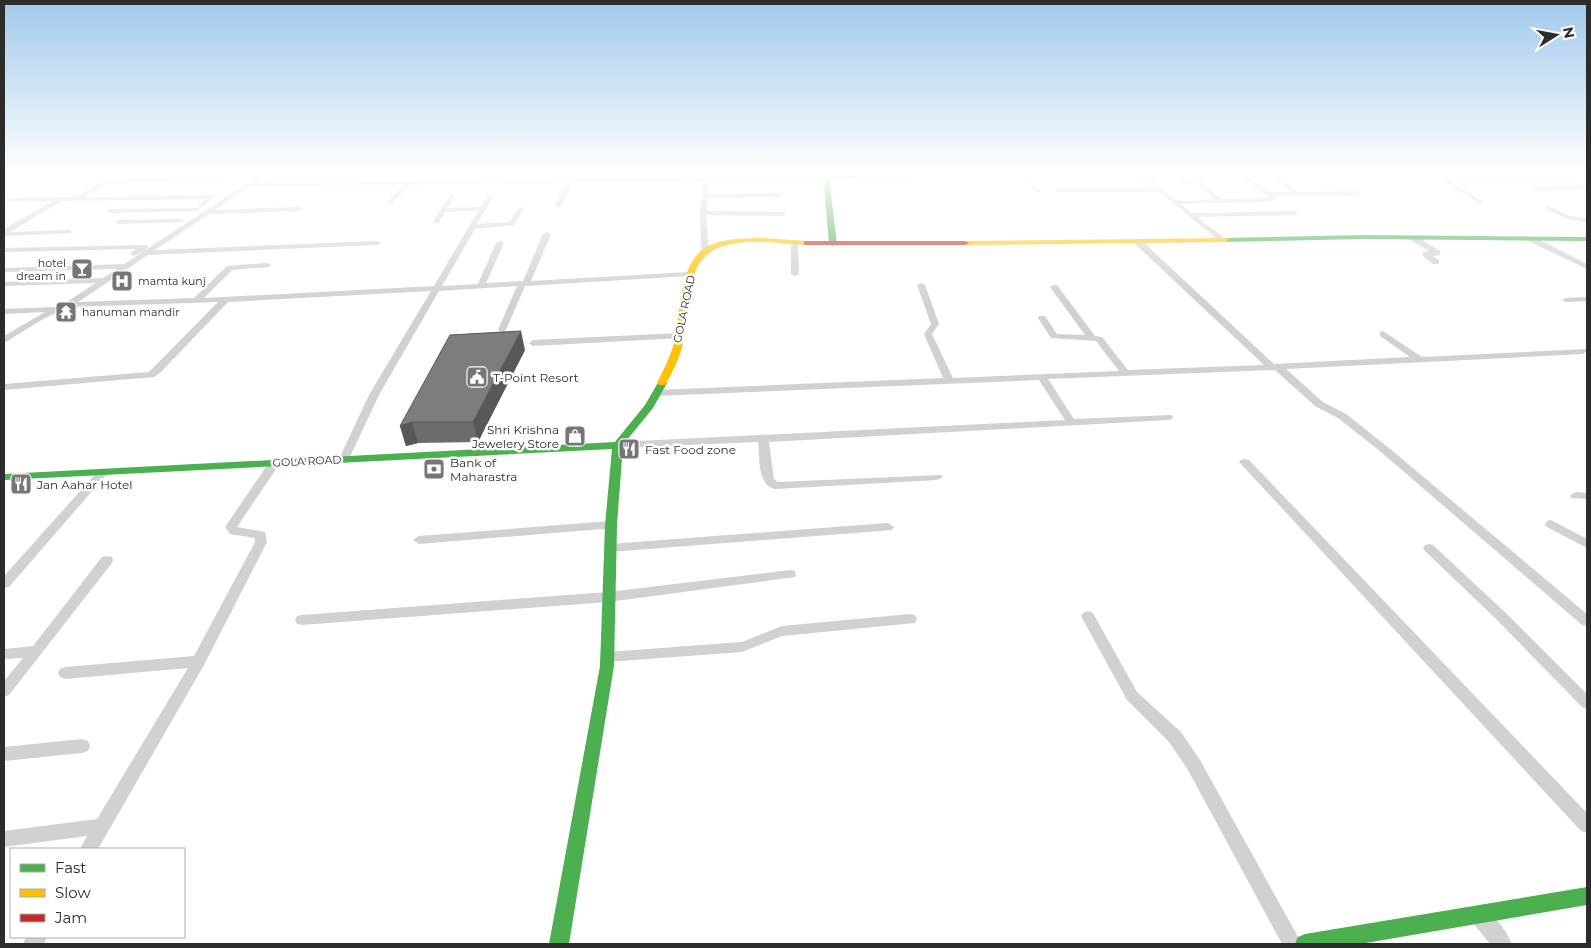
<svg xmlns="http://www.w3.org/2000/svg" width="1591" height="948" font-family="Montserrat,sans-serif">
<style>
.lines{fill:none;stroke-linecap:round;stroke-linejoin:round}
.street{fill:#d1d1d1;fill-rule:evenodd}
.fast{fill:#4caf50;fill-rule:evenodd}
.slow{fill:#ffc107;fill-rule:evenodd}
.jam{fill:#c62828;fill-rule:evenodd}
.wall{fill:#6c6c6c}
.shaded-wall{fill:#585858}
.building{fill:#7d7d7d;stroke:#585858}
.labels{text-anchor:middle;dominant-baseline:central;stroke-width:5;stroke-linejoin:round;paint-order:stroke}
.far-poi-label{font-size:11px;fill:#2c2c2c;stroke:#fff;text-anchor:start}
.far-street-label{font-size:11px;fill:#2c2c2c;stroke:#fff}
.poi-label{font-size:12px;fill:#2c2c2c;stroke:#fff;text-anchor:start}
</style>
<rect width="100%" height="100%" fill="#fff"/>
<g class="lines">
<path class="street" d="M15,172H22L4,180V176Z
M264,172H270L255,183L829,175L832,177L829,179L709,180L708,194L780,193L783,195L780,197L708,198L707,211L783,212L786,214L783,216L706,215L709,250L705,252L701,250L700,213L703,181L573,182L561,206L558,208L555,206L567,182L410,185L390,205L387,203L403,185L249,187L215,210L299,207L302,209L299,211L209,214L155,250L377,241L381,243L377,245L148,255L78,302L194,298L227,266L267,263L271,265L270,267L232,270L204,298L434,286L478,211L446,212L438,223H434L433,222L450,195L452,194L455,196L448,208L481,207L488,196H492L493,197L477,224L510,222L519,207L524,208L514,225L475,229L442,286L478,284L496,243L500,241L504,243L486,283L523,281L543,234L547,232L551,234L531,281L689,272L693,274L689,276L525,286L506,330L502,333L498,330L517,286L439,291L379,395L348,461H340L339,459L369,395L431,291L228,302L160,373L154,377L4,390V384L149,372L218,302L69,307L45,318L4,343V336L45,312L4,314V309L56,307L65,303L96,283L4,286V282L103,278L117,269L4,272V268L124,264L142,252L134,256L130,254L136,249L4,252V248L147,245L148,247L144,251Z
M940,172H1155L1156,173L1153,175H1028L1040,191L1037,193L1021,175H938L937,174Z
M1265,172H1271L1299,192L1358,191L1361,193L1358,195L1274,196L1277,199L1270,202L1181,204L1192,213L1295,211L1298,213L1295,215L1197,217L1224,238V242H1221L1159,192H1057L1054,190L1057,188H1154L1144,180L1132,178C1152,166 1162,197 1178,200C1189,202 1203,199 1214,199L1196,183L1181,182V180L1183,179L1200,180L1222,199L1269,198L1245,180V178L1247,177L1269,192H1291Z
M1587,174V178L1450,181L1482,201L1483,202L1480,204L1440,179L1443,177Z
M231,177L233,178V180L110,183L85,197L212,195L215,197L201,208L198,206L206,199L62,201L10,232L69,230L71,231V233L4,236V229L53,201L4,202V198L76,197L99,183L109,179Z
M1587,185V189L1534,191L1531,189L1534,187Z
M1548,206L1570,216L1587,218V222L1567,219L1546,209V207Z
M197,208L199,209V211L109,213L106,211L109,209Z
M181,219L183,220V222L118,224L115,222L118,220Z
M1410,236H1416L1440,251V255L1433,256L1439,260V264H1433L1423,256V252L1429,251L1410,240Z
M1528,237H1534L1587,264V269L1528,241Z
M1135,240H1141L1274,364L1410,357L1380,336V332L1383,331L1422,357L1586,349L1587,351L1583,354L1286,369L1323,402L1346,414L1389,448L1587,614V626L1582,625L1381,452L1338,418L1315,406L1275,370L1048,379L1074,419L1172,415L1173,417L1172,419L1168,420L769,442L774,479L778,482L941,475L943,477L937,480L775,489C757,485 760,458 758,442L618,448L613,445L618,442L1065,420L1039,380L657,396L652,393L657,390L943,378L924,334L931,324L917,285L921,283L925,285L939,324L932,334L953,378L1119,371L1096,341L1051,338L1038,318L1039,316H1045L1057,334L1085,335L1050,287L1054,285H1057L1095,336L1102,337L1128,370L1264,365L1135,244Z
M791,241L798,243L799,274L795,276L791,274Z
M1587,297V301L1566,302L1562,300L1566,298Z
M679,333L682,334V338L533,346L529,343L533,340Z
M1245,459L1249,460L1587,813V833L1581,831L1241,464L1239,462L1241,460Z
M274,460L280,463L237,527L265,532L267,542L204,665L98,849H80L87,836L4,847V831L97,819L188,668L65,679L60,677L58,673L60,669L65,667L194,656L255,542V538L230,534L225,527L270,461Z
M103,469L107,470L109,472L107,474L9,587L4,588V576L99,470Z
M1576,492L1587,493V499L1572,498L1570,496L1572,494Z
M1551,520L1587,539V548L1547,527L1545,524L1547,521Z
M611,521L615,522L617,525L615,528L419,544L413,540L419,536Z
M888,523L894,527L892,530L610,552L606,551L604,548L606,545L610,544Z
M1429,544L1433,545L1507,614L1587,694V709L1582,707L1497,620L1425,551L1423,548L1425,545Z
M107,556L112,557L113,560L112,563L9,695L4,697V681L23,658L4,659V649L33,646L102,557Z
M790,570L795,571L796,574L795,577L608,602L302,625L297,624L295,620L297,616L302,615L608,592Z
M1088,611L1093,613L1137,692L1181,732L1200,760L1302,944H1282L1188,770L1169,742L1127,700L1081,616L1083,613Z
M910,614L915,615L917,619L915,623L782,636L742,652L607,662L602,661L600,657L602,653L607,652L742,642L782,626Z
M82,739L88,741L90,746L88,751L82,753L4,761V747Z
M1479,906C1492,911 1507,931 1512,944H1490L1472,922L1470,915L1472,908Z
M26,937H47L44,944H23Z"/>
<path class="fast" d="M936,172H942L943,174L940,176L832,179L830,186L837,244L833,246L829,244L824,186L827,176Z
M1365,235L1587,237V241L1365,239L1224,242L1220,240L1224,238Z
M662,380L667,383L653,408L623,445L617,525L614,666L569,944H549L600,666L605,525L612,449L4,480V474L615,442L645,405L659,381Z
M1587,887V905L1360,944H1295L1298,937L1305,934Z"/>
<path class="slow" d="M763,238L807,241L811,243L807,245C780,244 749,238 723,246C683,258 690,311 683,343C680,357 673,372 665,385H659L657,383C664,369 671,355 675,340C680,313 679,263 706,247C723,238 744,238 763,238Z
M1224,238H1227V242L965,245L961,243L965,241Z"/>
<path class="jam" d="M804,241H965L969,243L965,245H804Z"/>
</g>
<path class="wall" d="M525,350L478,442L418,443L406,446L400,426Z"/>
<path class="shaded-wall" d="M521,331L525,350L478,442L473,422Z
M412,422L418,443L406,446L400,426Z"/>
<path class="building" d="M521,331L473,422H412L400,426L450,335Z"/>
<linearGradient id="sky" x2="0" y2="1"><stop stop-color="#a1c9ea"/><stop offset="0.57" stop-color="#fff"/><stop offset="1" stop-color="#fff" stop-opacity="0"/></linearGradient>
<rect width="1591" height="304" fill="url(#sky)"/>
<defs>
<g id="bar-square" transform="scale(1.125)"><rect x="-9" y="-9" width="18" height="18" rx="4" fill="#767676" stroke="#fff"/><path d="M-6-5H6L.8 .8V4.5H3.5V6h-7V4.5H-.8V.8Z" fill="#fff"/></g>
<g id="hospital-square" transform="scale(1.125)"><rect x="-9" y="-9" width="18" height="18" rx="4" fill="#767676" stroke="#fff"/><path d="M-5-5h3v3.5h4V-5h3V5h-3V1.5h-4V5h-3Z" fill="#fff"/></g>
<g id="temple-square" transform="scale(1.125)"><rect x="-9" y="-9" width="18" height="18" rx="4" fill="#767676" stroke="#fff"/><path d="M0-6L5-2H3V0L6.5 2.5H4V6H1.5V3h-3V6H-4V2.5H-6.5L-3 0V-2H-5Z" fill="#fff"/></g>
<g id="civic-square" transform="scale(1.125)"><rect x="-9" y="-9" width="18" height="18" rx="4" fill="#767676" stroke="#fff"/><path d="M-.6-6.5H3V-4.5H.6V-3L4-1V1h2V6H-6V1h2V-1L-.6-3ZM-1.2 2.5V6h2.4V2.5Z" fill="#fff"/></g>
<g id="shop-square" transform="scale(1.125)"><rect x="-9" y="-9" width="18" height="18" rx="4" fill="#767676" stroke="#fff"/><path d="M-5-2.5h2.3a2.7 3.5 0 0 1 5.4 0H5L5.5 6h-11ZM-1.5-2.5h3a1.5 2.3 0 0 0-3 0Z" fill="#fff"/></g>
<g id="restaurant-square" transform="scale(1.125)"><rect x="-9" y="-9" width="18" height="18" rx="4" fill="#767676" stroke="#fff"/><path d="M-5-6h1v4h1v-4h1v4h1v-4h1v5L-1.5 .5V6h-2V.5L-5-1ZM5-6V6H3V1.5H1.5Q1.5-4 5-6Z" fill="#fff"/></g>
<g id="bank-square" transform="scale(1.125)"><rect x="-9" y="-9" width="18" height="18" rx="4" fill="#767676" stroke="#fff"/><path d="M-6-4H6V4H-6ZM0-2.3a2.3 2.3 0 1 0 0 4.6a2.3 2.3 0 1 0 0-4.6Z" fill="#fff"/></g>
</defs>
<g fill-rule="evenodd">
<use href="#bar-square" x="82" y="269"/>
<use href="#hospital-square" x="122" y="281"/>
<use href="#temple-square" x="66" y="312"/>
<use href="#civic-square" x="477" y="377"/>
<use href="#shop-square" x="575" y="436"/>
<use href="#restaurant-square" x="629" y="449"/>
<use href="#bank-square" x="434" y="469"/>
<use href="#restaurant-square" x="21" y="484"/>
</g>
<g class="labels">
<g class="far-poi-label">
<text x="66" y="263" text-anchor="end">hotel<tspan x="66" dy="13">dream in</tspan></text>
<text x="138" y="281">mamta kunj</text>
<text x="82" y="312">hanuman mandir</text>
</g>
<g class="far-street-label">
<text transform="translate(684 309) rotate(-78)">GOLA ROAD</text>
<text transform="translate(307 461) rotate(-3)">GOLA ROAD</text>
</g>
<g class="poi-label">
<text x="493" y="377">T-Point Resort</text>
<text x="559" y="429" text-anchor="end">Shri Krishna<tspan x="559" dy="14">Jewelery Store</tspan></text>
<text x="645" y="449">Fast Food zone</text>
<text x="450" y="462">Bank of<tspan x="450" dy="14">Maharastra</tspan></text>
<text x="37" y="484">Jan Aahar Hotel</text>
</g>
</g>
<rect width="1591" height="948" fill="none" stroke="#2c2c2c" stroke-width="10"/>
<rect x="10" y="848" width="175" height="90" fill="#ffffff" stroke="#ababab"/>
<rect x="20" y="864" width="25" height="8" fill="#4caf50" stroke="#ababab"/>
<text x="55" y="873" font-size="15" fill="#2c2c2c">Fast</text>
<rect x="20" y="889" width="25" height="8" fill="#ffc107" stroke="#ababab"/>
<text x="55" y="898" font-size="15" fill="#2c2c2c">Slow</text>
<rect x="20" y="914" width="25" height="8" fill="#c62828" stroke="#ababab"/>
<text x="55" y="923" font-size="15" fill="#2c2c2c">Jam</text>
<g transform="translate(1556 35) rotate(79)" stroke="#ffffff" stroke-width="4" paint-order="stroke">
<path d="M0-4L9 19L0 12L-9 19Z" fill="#2c2c2c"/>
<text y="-8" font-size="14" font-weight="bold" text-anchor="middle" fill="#2c2c2c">N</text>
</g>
</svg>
